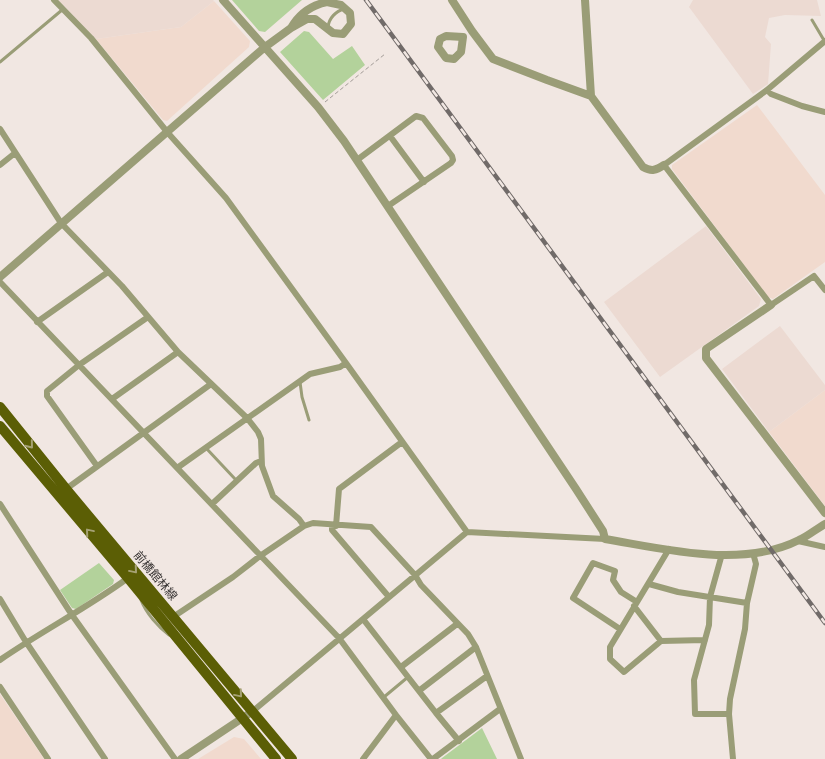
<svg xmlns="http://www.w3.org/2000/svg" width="825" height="759" font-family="Signika,'Noto Sans JP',sans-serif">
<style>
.commercial{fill:#f1dace}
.built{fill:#ecdad2}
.green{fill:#b3d29b}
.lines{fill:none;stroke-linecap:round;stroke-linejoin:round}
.path{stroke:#a29b97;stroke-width:1;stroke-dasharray:4 2.5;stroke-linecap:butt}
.service{stroke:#9a9d77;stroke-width:3}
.minor{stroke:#9a9d77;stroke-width:6}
.tertiary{stroke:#9a9d77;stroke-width:8}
.primary{stroke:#5b5e05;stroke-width:10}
.rail-casing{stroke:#716b69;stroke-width:4.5}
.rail{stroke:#f1e7e2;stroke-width:2.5;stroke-dasharray:8;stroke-linecap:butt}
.oneway{stroke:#a6a274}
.labels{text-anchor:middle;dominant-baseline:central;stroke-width:4.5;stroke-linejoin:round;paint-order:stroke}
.street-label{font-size:12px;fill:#383433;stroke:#f1e7e2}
</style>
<rect width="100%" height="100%" fill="#f1e7e2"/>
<path class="commercial" d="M214,1L250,41L249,47L167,121L163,120L96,39L181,27Z
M757,105L825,195V262L773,299L768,297L672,169V165Z
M825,390V506L769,432Z
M0,694L44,759H0Z
M234,737L244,739L261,759H198Z"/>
<path class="built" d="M58,0H213L214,1L181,27L96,39Z
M693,0H817L821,16L785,15L769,18L765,37L771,44L768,84L753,94L689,7Z
M706,226L761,299L759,306L660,377L604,302Z
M780,326L825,385V390L769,432L722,369Z"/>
<path class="green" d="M232,0H302L265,32L259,31Z
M304,31L309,32L333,59L352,46L365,65L323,100L280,52Z
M99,563L114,580L113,584L76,609L72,608L60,590Z
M482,728L497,759H441L442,758Z"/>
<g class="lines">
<path class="path" d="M325,102L385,54"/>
<path class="service" d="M812,20L825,42
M328,27C329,18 336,11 344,9
M0,62L62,10
M300,382L302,397L309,420
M206,448L236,480
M141,600C146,613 158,627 169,635
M384,697L408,677"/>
<path class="minor" d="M54,0L91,38L168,133L226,198L346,363L467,532
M825,41L767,90L664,165L771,305L814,276L825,290
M767,90L771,94L802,106L825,112
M0,129L61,223L122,286L178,352L247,418L258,432L261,439L262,466L273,496L299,519L304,526
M390,136L424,182
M357,160L416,116L423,118L452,156L453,160L451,163L388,206
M0,165L15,153
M0,282L339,638L396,715
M37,322L108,272
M112,399L178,352
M97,466L47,396V391L79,365L148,317
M177,468L310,374L340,367L346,363
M66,489L211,384
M0,504L72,615L175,759
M212,504L256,463L261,461
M332,525V530L389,597
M336,526L339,489L402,442
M798,541L825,547
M669,549L610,647V659L624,672L661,641L705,640
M722,554L710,597L709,625L694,680L695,714H729
M649,584L678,592L747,603
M0,599L26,642L105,759
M634,606L661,641
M173,617L233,577L260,556L304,526L313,523L371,527L415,575L421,585L468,634L476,647L521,759
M363,619L436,713
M620,629L573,598L593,563L615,571L613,580L621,592L637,602
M0,660C42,631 87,608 128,578
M401,667L457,624
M0,687L48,759
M420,690L476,647
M253,711L467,532L605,539
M459,741L436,713L487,676
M363,759L396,715L431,759
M433,759L500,709
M733,759L729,714L730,699L745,629L747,603L756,564L753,553"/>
<path class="tertiary" d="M223,0L318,107L344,141L576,489L603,531L605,539C665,549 742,569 799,540C808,536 816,529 825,524
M452,0L472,31L493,59L547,80L591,96
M585,0L591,96L643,167C652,172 656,170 664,165
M327,2L341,5L350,13L351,24L343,34L333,33L315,19H307L291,28C299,14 312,5 327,2Z
M446,36L463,37L461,52L454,59L446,58L438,47L440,39Z
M0,277L265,47L291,28
M771,305L706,349V358L825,513
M181,759L253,711"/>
<path class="primary" d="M0,407L66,489L292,759
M0,426L128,578L276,759"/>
<g class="rail-casing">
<path id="rail" d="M366,0L825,623"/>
</g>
<use href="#rail" class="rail"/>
</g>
<defs><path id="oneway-chevron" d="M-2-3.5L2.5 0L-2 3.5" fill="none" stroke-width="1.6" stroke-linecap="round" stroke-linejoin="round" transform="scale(1.25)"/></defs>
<g class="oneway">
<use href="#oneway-chevron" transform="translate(30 445) rotate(51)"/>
<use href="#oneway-chevron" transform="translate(89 532) rotate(-130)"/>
<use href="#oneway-chevron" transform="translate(134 570) rotate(50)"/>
<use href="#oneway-chevron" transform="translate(239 694) rotate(50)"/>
</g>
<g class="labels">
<g class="street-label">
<text transform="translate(155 576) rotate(50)">前橋館林線</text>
</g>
</g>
</svg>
